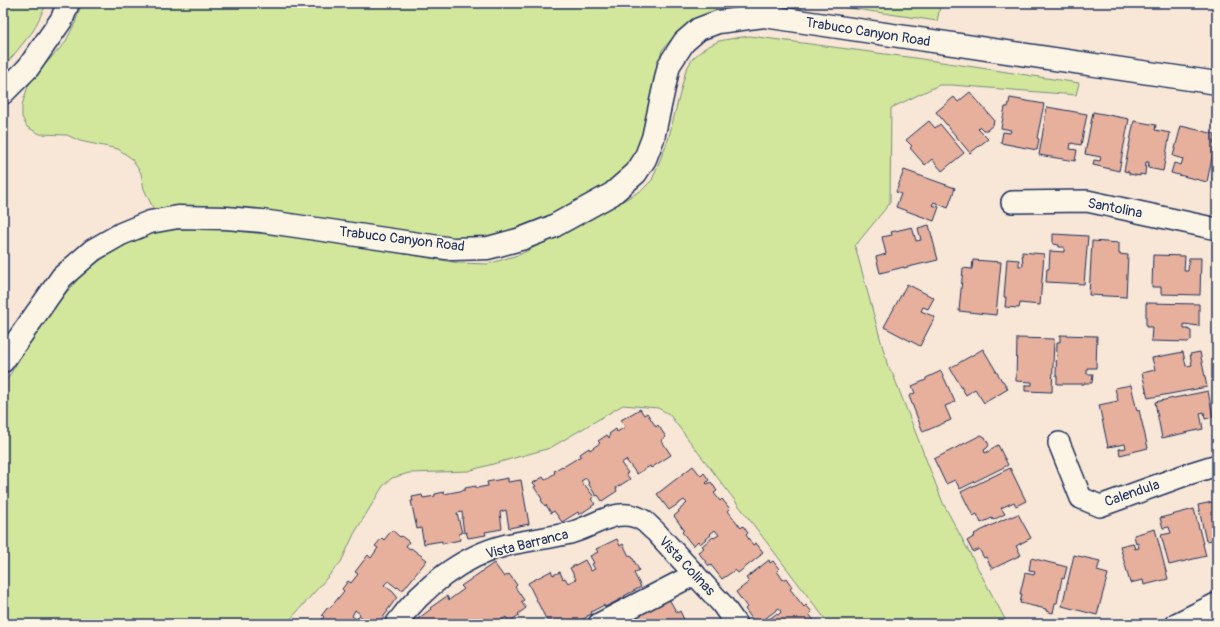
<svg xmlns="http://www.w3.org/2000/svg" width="1220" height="627" font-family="Pangolin,sans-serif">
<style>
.green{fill:#d3e79c;stroke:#778b7d}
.building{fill:#e7b09c;stroke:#1b2f5e}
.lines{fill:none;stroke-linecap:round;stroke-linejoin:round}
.street-casing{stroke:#1b2f5e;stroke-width:24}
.secondary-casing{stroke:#1b2f5e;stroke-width:25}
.street{stroke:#fcf5e5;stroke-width:21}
.secondary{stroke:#fcf5e5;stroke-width:22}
.labels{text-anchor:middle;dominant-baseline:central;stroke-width:3;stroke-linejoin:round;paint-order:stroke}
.street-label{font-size:14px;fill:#1b2f5e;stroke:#fcf5e5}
</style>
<rect width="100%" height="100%" fill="#f8e7d6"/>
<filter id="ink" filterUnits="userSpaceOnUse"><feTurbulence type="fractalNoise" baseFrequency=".025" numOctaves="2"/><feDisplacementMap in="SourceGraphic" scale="8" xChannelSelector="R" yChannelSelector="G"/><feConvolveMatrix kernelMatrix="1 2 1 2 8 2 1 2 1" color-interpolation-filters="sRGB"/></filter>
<g filter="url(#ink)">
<path class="green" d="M3,3H47L33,31L3,68Z
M82,3H803L800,12L760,6L745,7L721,10L699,19L676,34L662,50L655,83L645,134L633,160L619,176L600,190L574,205L518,227L487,238L456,240L354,223L216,208L200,206L154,210L144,189L141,173L131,158L118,149L80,141L67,135L40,134L27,127L22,117V105L28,86L37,73L65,43L75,23Z
M815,3H941L937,21Z
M750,36L915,58L1079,83L1076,95L952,85H939L891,108L890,203L855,246L888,367L892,372L943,503L1006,621L1005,624H829L669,414L658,408L623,405L550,448L468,471L409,473L392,478L383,486L354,534L341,562L288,622L284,624H3V386L37,330L57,303L87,269L122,246L132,240L155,233L169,230L199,228L227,230L322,240L459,263L488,264L521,254L607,210L642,190L652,180L668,140L686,70L693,58L705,48L719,41L735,38Z"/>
<path class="building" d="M970,92L994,120L993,125L987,130H983L980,127L978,129L988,139L970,153L936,112L954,97L958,102Z
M1010,98L1044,104L1037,138L1039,139L1037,150L1001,143L1003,132L1010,133L1011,130L1001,128L1005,107H1008Z
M1047,107L1087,114L1081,145L1071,143L1070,149L1077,150L1075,161L1039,155Z
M1093,112L1129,119L1119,171L1093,165L1094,160L1100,161L1101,157L1085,154Z
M929,121L935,128L940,124L964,153L942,171L932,159L925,165L910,148L912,146L906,140Z
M1134,121L1156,125L1155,130L1170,133L1163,171L1148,168L1149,162H1146L1145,175L1140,174V176L1129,174V172L1124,171Z
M1181,126L1215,134L1213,143H1215L1207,182L1171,173L1174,163L1181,165L1183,159L1173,156Z
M1217,153V180L1212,179Z
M904,170L955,188L948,208L934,202L932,205L939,207L934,221L896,207L901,194L896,192Z
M929,225L938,260L904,268V267L880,273L876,257L886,254L882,237L892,235L891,232L912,227L916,241L921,240L918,228Z
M1053,234L1088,236L1084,284L1046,282L1047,269H1049L1050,251L1064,252V247H1059V245L1053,244Z
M1092,241L1119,243V254L1128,255L1126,297L1089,295Z
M1022,252L1044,254L1040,305L1020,303L1019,308L1005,307L1006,297H1004L1007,259L1019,260V266H1023Z
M1153,255L1185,256L1184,271H1188L1189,258H1201L1200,295L1161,294V287H1152Z
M973,260L1001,262L996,315L959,311L963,268L972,269Z
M907,284L934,298L928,309L923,307L921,311L935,317L920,346L884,327Z
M1146,303L1199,304V326L1184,324V329H1188L1191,331V340L1188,342L1151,341L1152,327H1146Z
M1060,335L1097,336L1096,368H1087V374H1093L1092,383H1084V384H1057V376H1056L1057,342H1060Z
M1017,338L1054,339L1052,392L1025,391V385H1032V382L1016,381Z
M983,349L1002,381H1003L1008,389L984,403L975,389L966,395L950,368Z
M1183,352L1186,366L1192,365L1190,354L1200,352L1207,387L1148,398L1142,373L1155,370L1152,358Z
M941,371L955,402L945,406L951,420L923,432L909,396L915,393L912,386L926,380V378Z
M1131,385L1137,411L1139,410L1148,448L1120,455L1119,449L1126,448L1125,444L1108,447L1099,405L1118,401L1115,388Z
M1208,391L1213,417L1205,419L1204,412L1200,413L1203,429L1162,438L1155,402Z
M640,409L644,415L647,413L656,427L658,425L666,437L661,440L671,455L651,468L650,466L637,474L626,460L621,463L628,473L626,474L630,479L616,488L617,491L602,501L598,495L596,496L588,483H589L586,478L581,481L584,486L585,485L594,497L591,499L595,504L579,515L578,512L562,522L554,511L551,513L546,505L545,506L541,500L542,499L534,487L536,486L533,483L543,477L545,480L555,473L554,471L562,466L563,467L581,456L580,454L589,448L590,450L600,443L598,441L607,435L609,438L610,436L609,434L616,429L617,432L625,427L621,420Z
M981,435L985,437L989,445L987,448L984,450L985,453L991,450V449L998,445L1008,465L960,489L955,480L946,484L934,459Z
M693,466L701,476L704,473L709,480L706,483L707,484L711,482L717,491L714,493L720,501L722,499L730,509L728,511L741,528L743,526L748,533L746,535L753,545L756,543L763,552L760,554L761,555L738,573L735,570L722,579L711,565L709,566L698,552L704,548L702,546L713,537L714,538L719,535L715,530L710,534L711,535L700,544L698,541L693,546L682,532L684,530L674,516L679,512L678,511L687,503L684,500L669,510L657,494Z
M1010,468L1026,501L1016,506L1014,502L1001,508L1005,514L993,520L992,518L981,523L977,514L973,516L961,492Z
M508,478V482L521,480L529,524L509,528L506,510L500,512L502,529L485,532L486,535L468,538L466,532L464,533L462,518H463L462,512L457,513L462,533L459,534L460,540L442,544V541L424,544L421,528L417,529L411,501H413L412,497L422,495L423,498L435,496V494L444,492V494L465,490V488L476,486V488L488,486L487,482Z
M1217,501V548H1215L1213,540L1206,541L1198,505Z
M1194,509L1206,556L1169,565L1161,535L1171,533L1169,527L1163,528L1160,518Z
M1018,514L1031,538L1016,546L1021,555L992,569L986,557L984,558L979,549L973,552L967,541L975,536L974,534L1011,516V517Z
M1155,529L1168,579L1144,585L1143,580L1130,583L1120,546L1133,543L1135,549L1139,548L1138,543L1136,544L1134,535Z
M392,530L400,537L401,536L409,542L406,546L410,549L411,548L427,560L404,589H403L401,590L398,587L397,588L388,581L384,585L393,592L397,597L387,611H388L378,624H373L372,623L370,624L359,615L360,614L355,610L352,616L356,619L358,617L366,624H318L324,617L322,615L328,607L330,608L344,591L342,589L348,581L351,583L358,574L355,572L368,555L371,558L378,548L375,546L382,538L384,540Z
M617,539L620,546L623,544L629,556L631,555L639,570L634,573L641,587L624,596L625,597L605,607L604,605L591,612L592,614L587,616V617L573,624H553L551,620L547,621L528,583L551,571L553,575L560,572L563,579L565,578L568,583L576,579L570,568L585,560L591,571L595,569L592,564L594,563L590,556L598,552L596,549Z
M1074,555L1100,561L1097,571L1108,574L1097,615L1062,606Z
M1031,558L1067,567L1064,579L1062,578L1057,603H1055L1053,613L1046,611V609L1020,603L1022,594H1020L1025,573L1034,575L1035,571L1029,570Z
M769,560L770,563L773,561L779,569L777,571L783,580L786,578L792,587L790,589L804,607L806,605L812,612L809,614L815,622L817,620L820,624H764V623L776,614L778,615L781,612L779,608L762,621L761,619L755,623L745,609L747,607L736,592L749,582L746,578Z
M494,563L504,577L509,574L517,585L515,587L524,600L521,602L526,608L518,614L519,615L509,622L506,617L496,624H417L415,621L431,609L430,608L447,596L449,600L464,589L461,586Z
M669,599L677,613L680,611L686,624H624L639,617L637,614Z"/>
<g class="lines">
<g class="street-casing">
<path id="street" d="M1012,202L1087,201L1217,229
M1059,443L1081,498L1100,506L1188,474L1217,465
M396,624C423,587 462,556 507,545C528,540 549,538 570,533C594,527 619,504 644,521C648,524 651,528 655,531L722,604L736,624
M599,624L695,574"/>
</g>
<g class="secondary-casing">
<path id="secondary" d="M3,93L28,68L62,19L68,3
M3,361L62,277L93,250L121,234L150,222L178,217L226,218L262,221L453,249L488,248L521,239L552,227L612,194L636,173L645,159L653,138L669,65L684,42L699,29L718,22L764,16L1217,83
M1177,624L1217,604"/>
</g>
<use href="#street" class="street"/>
<use href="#secondary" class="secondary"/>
</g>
</g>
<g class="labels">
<g class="street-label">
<text transform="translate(868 32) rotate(9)">Trabuco Canyon Road</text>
<text transform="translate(1115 208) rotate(11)">Santolina</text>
<text transform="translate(402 239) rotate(7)">Trabuco Canyon Road</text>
<text transform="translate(1132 493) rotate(-19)">Calendula</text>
<text transform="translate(527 544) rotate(-14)">Vista Barranca</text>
<text transform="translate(687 566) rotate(47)">Vista Colinas</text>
</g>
</g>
<rect width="1220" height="627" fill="none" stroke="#fcf5e5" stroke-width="16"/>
<rect x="8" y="8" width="1204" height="611" fill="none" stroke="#1b2f5e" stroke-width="1.5" filter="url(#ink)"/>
</svg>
